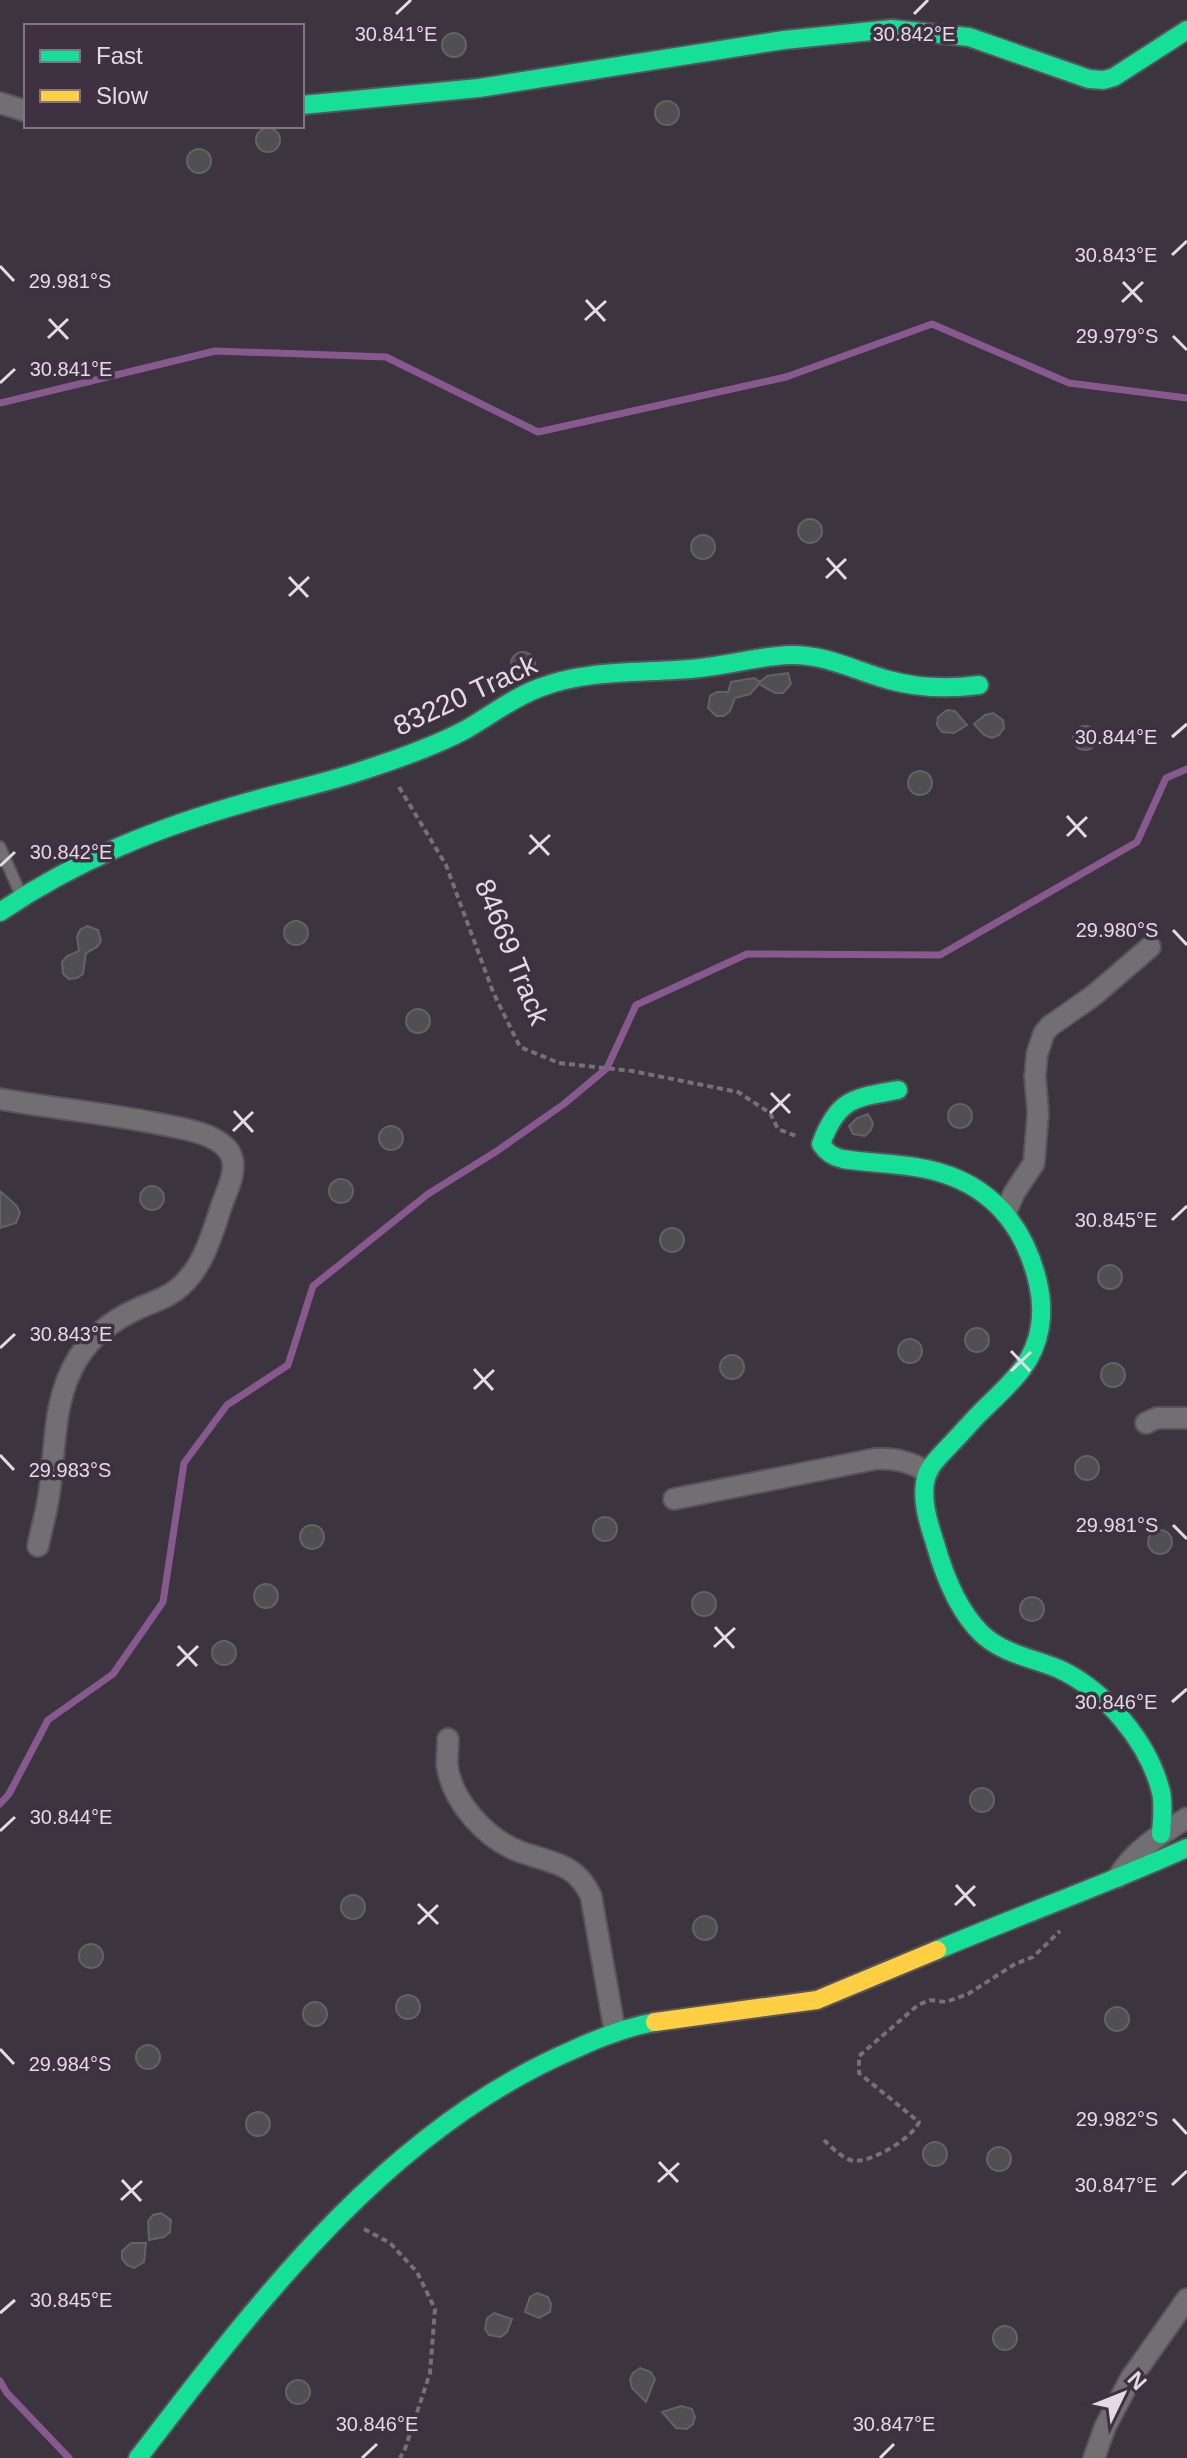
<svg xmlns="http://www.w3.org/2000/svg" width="1187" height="2458" font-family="Arial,sans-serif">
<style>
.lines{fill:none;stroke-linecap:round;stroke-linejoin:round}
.stream{stroke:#88598f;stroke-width:7}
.building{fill:#504f51;stroke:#636364;stroke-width:2}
.lane-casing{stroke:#59535b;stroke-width:14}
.street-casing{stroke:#59535b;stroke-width:24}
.fast-casing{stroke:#59535b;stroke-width:22}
.slow-casing{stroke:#59535b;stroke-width:22}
.path{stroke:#757176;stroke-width:4;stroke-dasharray:6 4;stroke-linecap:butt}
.lane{stroke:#726f72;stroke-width:10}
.street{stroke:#726f72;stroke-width:20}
.fast{stroke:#16e098;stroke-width:18}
.slow{stroke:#ffcf43;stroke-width:18}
.ticks{fill:none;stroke:#e3dae4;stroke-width:3}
.labels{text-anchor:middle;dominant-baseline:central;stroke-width:7;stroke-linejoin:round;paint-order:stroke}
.street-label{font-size:28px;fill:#e3dae4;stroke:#3f3141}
.ticks-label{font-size:20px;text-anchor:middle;fill:#e3dae4;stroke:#3f3141;stroke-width:7;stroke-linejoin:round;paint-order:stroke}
</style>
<rect width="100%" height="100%" fill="#3c343e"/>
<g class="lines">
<path class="stream" d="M0,403L215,351L386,357L538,432L786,377L932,324L1069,383L1187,398
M0,1804L9,1794L48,1720L113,1674L163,1602L184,1463L227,1405L288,1365L313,1286L428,1194L497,1151L564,1104L607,1068L636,1005L747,954L940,955L1137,842L1166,778L1187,769
M0,2381L7,2393L69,2458"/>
</g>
<path class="building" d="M442 45a12 12 0 1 1 24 0a12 12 0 1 1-24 0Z
M655 113a12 12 0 1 1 24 0a12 12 0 1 1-24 0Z
M256 140a12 12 0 1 1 24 0a12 12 0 1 1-24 0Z
M187 161a12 12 0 1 1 24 0a12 12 0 1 1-24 0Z
M798 531a12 12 0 1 1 24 0a12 12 0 1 1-24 0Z
M691 547a12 12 0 1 1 24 0a12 12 0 1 1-24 0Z
M511 664a12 12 0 1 1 24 0a12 12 0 1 1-24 0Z
M788,673L791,684L783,693H775L759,684L750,694L735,698L730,711L724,716H716L708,708L710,696L717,692H728L731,682L754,678L760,682L767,676Z
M947,710L955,711L967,725L954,733L942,732L937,725L938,717Z
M993,713L1003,720L1004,728L999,735L992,738L984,735L974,724L985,715Z
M1073 738a12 12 0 1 1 24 0a12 12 0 1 1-24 0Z
M908 783a12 12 0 1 1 24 0a12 12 0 1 1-24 0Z
M284 933a12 12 0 1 1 24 0a12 12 0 1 1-24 0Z
M87,926L98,930L101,941L97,947L86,953L83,974L77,978L69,979L63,974L62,962L67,956L79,951L77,937L80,930Z
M406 1021a12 12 0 1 1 24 0a12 12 0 1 1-24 0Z
M948 1116a12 12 0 1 1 24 0a12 12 0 1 1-24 0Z
M868,1114L873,1123L871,1130L865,1136L853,1134L849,1126L857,1118Z
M379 1138a12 12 0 1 1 24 0a12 12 0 1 1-24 0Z
M329 1191a12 12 0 1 1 24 0a12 12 0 1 1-24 0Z
M140 1198a12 12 0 1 1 24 0a12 12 0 1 1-24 0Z
M0,1191L17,1206L20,1213L16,1223L0,1228Z
M660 1240a12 12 0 1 1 24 0a12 12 0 1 1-24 0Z
M1098 1277a12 12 0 1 1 24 0a12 12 0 1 1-24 0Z
M965 1340a12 12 0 1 1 24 0a12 12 0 1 1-24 0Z
M898 1351a12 12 0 1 1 24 0a12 12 0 1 1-24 0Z
M720 1367a12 12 0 1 1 24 0a12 12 0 1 1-24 0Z
M1101 1375a12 12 0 1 1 24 0a12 12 0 1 1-24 0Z
M1075 1468a12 12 0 1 1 24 0a12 12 0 1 1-24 0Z
M593 1529a12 12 0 1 1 24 0a12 12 0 1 1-24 0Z
M300 1537a12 12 0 1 1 24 0a12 12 0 1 1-24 0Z
M1148 1542a12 12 0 1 1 24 0a12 12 0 1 1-24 0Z
M254 1596a12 12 0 1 1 24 0a12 12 0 1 1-24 0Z
M692 1604a12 12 0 1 1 24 0a12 12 0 1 1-24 0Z
M1020 1609a12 12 0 1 1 24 0a12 12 0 1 1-24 0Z
M212 1653a12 12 0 1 1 24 0a12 12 0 1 1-24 0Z
M970 1800a12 12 0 1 1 24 0a12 12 0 1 1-24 0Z
M341 1907a12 12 0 1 1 24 0a12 12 0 1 1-24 0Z
M693 1928a12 12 0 1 1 24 0a12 12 0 1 1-24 0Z
M79 1956a12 12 0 1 1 24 0a12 12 0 1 1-24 0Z
M396 2007a12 12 0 1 1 24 0a12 12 0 1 1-24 0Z
M303 2014a12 12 0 1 1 24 0a12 12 0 1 1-24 0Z
M1105 2019a12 12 0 1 1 24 0a12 12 0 1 1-24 0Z
M136 2057a12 12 0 1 1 24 0a12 12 0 1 1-24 0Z
M246 2124a12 12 0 1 1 24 0a12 12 0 1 1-24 0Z
M923 2154a12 12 0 1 1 24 0a12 12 0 1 1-24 0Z
M987 2159a12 12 0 1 1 24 0a12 12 0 1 1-24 0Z
M161,2213L171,2220L170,2232L164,2237L149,2240L148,2221L153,2215Z
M131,2243H146L144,2262L134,2268L127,2265L122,2259V2251Z
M537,2293L548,2297L551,2304L550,2312L539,2318L525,2312L530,2297Z
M494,2313L512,2319L507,2332L501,2337L489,2335L485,2329L487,2318Z
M993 2338a12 12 0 1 1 24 0a12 12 0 1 1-24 0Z
M640,2368L651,2372L655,2379L646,2402L632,2388L630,2380L633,2373Z
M286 2392a12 12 0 1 1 24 0a12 12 0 1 1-24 0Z
M681,2406L692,2409L695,2417L693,2424L687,2429L676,2428L662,2412Z"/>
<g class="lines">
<g class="lane-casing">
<path id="lane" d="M0,847L20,893"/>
</g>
<g class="street-casing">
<path id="street" d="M0,103L26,111
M0,1099C52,1108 104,1113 155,1123C173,1127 192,1129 208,1136C217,1140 227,1146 231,1155C238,1171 226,1192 221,1207C211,1238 202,1271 175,1291C164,1299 150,1303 137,1309C113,1320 92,1336 78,1358C53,1399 56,1442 50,1487C48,1507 42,1526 38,1546
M1006,1212L1014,1193L1034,1163L1038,1113L1035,1077L1037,1054L1044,1033L1050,1026L1093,996L1150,947
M1146,1423L1157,1418H1187
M674,1499L875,1459C896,1458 910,1462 928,1472
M448,1739C448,1748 447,1756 447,1764C451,1801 487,1840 521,1852C552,1863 576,1863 591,1896L615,2032
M1118,1877C1134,1850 1161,1834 1187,1818
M1094,2458L1105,2427L1131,2378L1187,2299"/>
</g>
<g class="fast-casing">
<path id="fast" d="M302,105L479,88L784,40L892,29L969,37L1089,79L1104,80L1114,77L1187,30
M0,912C76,860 159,827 248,802C286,791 326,783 364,770C398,759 433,747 465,730C490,716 512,698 539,688C590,668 646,674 700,668C730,665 760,656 790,655C825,654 856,671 889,680C918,688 949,689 979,685
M898,1090C854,1098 838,1098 821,1144C827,1153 833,1157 843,1159C867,1163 891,1163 915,1167C982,1177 1023,1218 1038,1283C1045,1313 1041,1344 1022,1369C1010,1385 994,1399 980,1413C970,1423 961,1434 951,1444C943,1453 933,1461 928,1472C919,1494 928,1522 935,1543C944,1575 958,1611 982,1634C1003,1654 1033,1658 1059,1669C1105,1690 1149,1743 1161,1792C1164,1805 1162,1820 1161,1834
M937,1950C1020,1915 1105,1885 1187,1848
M138,2458C259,2301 387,2129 575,2049C601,2037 626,2027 655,2022"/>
</g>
<g class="slow-casing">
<path id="slow" d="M655,2022L817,2000L937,1950"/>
</g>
<path class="path" d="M399,787L446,865L493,992L520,1047L559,1063L632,1071L738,1092L770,1113L778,1129L796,1136
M824,2140C831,2147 840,2156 850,2160C867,2166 913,2138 919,2122L859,2073V2056L918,2005L930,2000L946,2002L968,1994L1015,1964L1033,1957L1060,1931
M364,2229L390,2243L417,2272L435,2309L430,2373L405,2449L400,2458"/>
<use href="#lane" class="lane"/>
<use href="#street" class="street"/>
<use href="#fast" class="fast"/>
<use href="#slow" class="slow"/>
</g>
<path class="ticks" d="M396,14L411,0M914,14L928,0M1172,255L1187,241M0,266L14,281M1123,282L1142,302M586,300L605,321M1122,302L1143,282M49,319L68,339M585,320L606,301M1173,336L1187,350M48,338L68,319M0,383L15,369M827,558L846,579M289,577L308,597M826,578L846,559M289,596L309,577M1172,737L1187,724M1067,816L1086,837M530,835L549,855M1067,836L1087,817M529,854L550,835M0,866L15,852M1173,930L1187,945M771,1093L790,1113M234,1111L253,1132M770,1113L790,1094M233,1131L253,1112M1172,1220L1187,1206M0,1348L15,1334M1011,1351L1030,1371M474,1369L493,1390M1011,1371L1031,1352M474,1389L494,1370M0,1455L14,1470M1173,1525L1187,1539M715,1627L734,1648M178,1646L197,1666M714,1647L735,1628M177,1666L198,1646M1172,1702L1187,1689M0,1831L15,1817M956,1885L975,1906M418,1904L438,1924M955,1905L975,1886M418,1924L438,1905M0,2049L14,2064M1173,2119L1187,2134M659,2162L678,2182M122,2180L141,2201M658,2182L679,2163M1172,2185L1187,2171M121,2200L142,2181M0,2313L15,2300M362,2458L377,2444M880,2458L894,2444"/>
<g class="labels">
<g class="street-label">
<text transform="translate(465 695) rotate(-25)">83220 Track</text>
<text transform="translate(512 952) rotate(68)">84669 Track</text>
</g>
</g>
<g class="ticks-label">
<text x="396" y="41">30.841°E</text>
<text x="914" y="41">30.842°E</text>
<text x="1116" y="262">30.843°E</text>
<text x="70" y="288">29.981°S</text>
<text x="1117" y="343">29.979°S</text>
<text x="71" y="376">30.841°E</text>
<text x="1116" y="744">30.844°E</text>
<text x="71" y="859">30.842°E</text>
<text x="1117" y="937">29.980°S</text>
<text x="1116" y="1227">30.845°E</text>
<text x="71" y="1341">30.843°E</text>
<text x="70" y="1477">29.983°S</text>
<text x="1117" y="1532">29.981°S</text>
<text x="1116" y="1709">30.846°E</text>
<text x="71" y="1824">30.844°E</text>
<text x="70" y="2071">29.984°S</text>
<text x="1117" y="2126">29.982°S</text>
<text x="1116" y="2192">30.847°E</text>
<text x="71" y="2307">30.845°E</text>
<text x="377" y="2431">30.846°E</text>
<text x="894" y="2431">30.847°E</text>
</g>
<rect x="24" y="24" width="280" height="104" fill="#3f3141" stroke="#817582" stroke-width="2"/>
<rect x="40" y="50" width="40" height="12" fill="#16e098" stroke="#817582" stroke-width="2"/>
<text x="96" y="64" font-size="24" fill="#e3dae4">Fast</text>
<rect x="40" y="90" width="40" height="12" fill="#ffcf43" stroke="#817582" stroke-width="2"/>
<text x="96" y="104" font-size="24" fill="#e3dae4">Slow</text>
<g transform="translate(1123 2394) rotate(47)" stroke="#3f3141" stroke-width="6" paint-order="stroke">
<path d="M0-6L14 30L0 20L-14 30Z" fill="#e3dae4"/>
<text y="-12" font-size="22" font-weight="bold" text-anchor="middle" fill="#e3dae4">N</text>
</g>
</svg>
